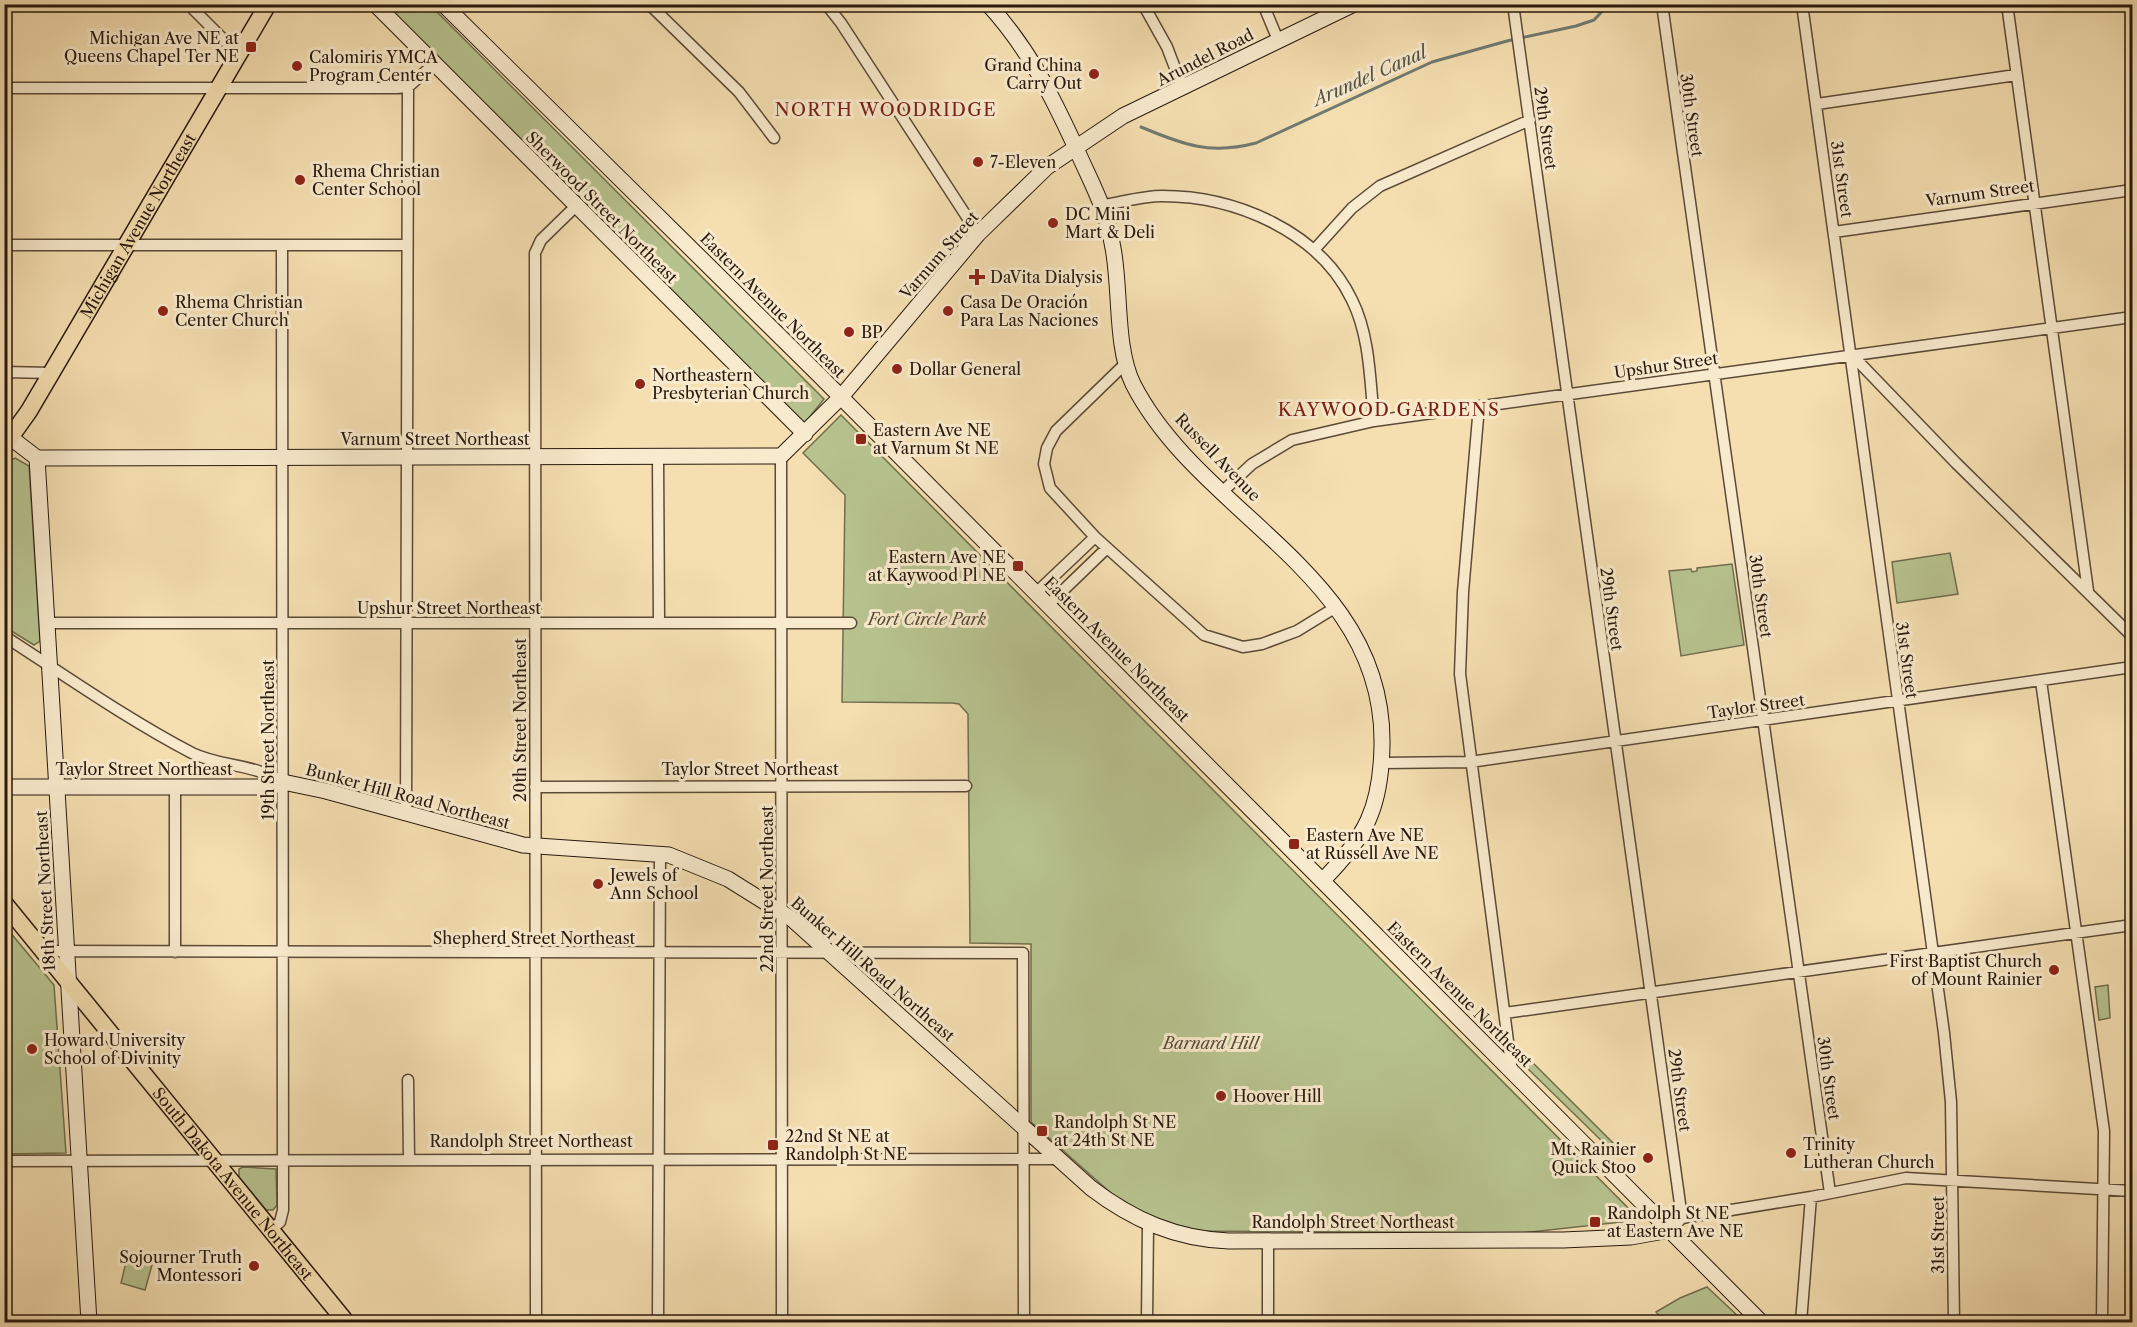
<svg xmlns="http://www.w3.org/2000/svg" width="2137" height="1327" font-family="'Libre Caslon Text',serif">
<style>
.green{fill:#b7c38f;stroke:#706e4e;stroke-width:1.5}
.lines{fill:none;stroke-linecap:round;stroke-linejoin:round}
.stream{stroke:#6f7a71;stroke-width:3}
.street-casing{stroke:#5b4a37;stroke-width:13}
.secondary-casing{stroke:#28190e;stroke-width:17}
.primary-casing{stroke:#28190e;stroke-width:19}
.street{stroke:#f8eacc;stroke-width:10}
.secondary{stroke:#f8eacc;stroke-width:15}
.primary{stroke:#f5dfb1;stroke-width:16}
.poi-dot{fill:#8f2418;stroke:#f8eacc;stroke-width:2}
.labels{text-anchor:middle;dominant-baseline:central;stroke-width:6;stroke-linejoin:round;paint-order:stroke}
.poi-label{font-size:16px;fill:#28190e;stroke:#f8eacc;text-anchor:start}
.street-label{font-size:16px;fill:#28190e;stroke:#f8eacc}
.park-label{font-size:16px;font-style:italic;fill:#534c35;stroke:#f8eacc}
.water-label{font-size:18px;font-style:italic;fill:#515248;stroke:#f8eacc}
.neighbourhood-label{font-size:18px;letter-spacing:1.5px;fill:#7a1f14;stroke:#f8eacc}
</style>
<rect width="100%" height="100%" fill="#f5dfb1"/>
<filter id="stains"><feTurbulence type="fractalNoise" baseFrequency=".00333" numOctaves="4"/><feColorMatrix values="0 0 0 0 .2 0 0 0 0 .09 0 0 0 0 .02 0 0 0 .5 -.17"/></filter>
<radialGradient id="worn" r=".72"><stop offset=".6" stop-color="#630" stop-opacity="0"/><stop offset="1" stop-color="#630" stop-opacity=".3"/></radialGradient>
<path class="green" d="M386,5H430L824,399L804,424Z
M841,415L1640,1220L1522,1233L1195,1231L1149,1216L1112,1194L1031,1122V944L970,943V939L968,714L959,704L952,703L842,702L845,495L803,453Z
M15,458L29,466L40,641L34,645L5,627V463Z
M1950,553L1958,594L1897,603L1892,562Z
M1732,564L1744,645L1681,656L1669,571L1691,569L1692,572L1697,571V568Z
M4,925L54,985L66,1153L5,1154Z
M2108,985L2110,1018L2099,1020L2095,987Z
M1519,1049L1616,1146L1621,1156L1612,1151L1523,1064Z
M243,1167L276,1169L277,1205L273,1210H266L239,1177V1169Z
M127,1258L152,1265L145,1290L121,1283Z
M1707,1287L1739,1317L1734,1322H1665L1656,1312L1680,1298Z"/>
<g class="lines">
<path class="stream" d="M1141,127C1184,145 1210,155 1256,143L1432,62L1507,41L1576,26L1594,20L1609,4"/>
<g class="street-casing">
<path id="street" d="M188,4L238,54
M649,4L739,92L774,138
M826,4L841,23L978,234
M1143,4L1167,47L1183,89
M1263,4L1278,40
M1513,4L1682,1218
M1662,4L1830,1193
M1802,4L1944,1033L1951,1102L1954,1322
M2007,4L2088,591
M4,88H396L408,87L434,64
M1817,104L2016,75
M1104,205C1123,202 1143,196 1162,196C1235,196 1319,231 1352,300C1370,336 1370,381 1374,421
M1834,232L2132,190
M4,245H407
M1314,250L1352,208L1380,186L1530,120
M1852,355L1956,463L2132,636
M1125,364L1056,431L1047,448L1044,464L1050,488L1095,537L1204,635L1243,647L1262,644L1297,631L1336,607
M4,372L52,373
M1479,406L1463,592L1460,674L1512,1072
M781,456L782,1322
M658,457L659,623
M1222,492L1252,464L1292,440L1374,421L2132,317
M1036,593L1095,537
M1048,605L1107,548
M47,623H851
M4,636C66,676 127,719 192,753C221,767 255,764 283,782
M2041,681L2104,1131L2102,1322
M1382,763L1470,762L2132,667
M535,787L966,786
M406,814L408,87
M175,952V787
M45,953L51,951L1023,953L1024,1322
M1505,1013L2132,925
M408,1080L409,1159
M4,1161L1058,1159
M271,1230L280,1222L283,1210L282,245
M1670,1230L1682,1218L1811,1197L1906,1178L2132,1191
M1268,1241V1322
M536,1322L535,253L541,240L576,206
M658,1322L660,854
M1147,1322L1148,1224
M1801,1322L1811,1197"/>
</g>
<g class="secondary-casing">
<path id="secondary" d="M375,4L805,434
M443,4L818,374L1761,1322
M988,4C1029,49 1051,94 1076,148C1092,185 1106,207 1113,248C1121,290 1115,347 1133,384C1201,517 1385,574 1382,745C1381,808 1366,837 1322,881
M11,438L37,458L781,456L841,397L978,234L1047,167L1123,116L1354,4
M37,458L89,1322
M4,787H272L283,782L326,791L523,845L669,855L728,879L792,919L1091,1188C1133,1220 1176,1239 1229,1241L1563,1240L1631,1237L1670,1230"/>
</g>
<g class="primary-casing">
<g id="primary">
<path id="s1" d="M4,446L29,411L268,4"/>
<path id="s2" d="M4,903L346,1322"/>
</g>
</g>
<use href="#street" class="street"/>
<use href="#secondary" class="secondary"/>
<use href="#primary" class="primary"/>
</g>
<g class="poi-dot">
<rect x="245" y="41" width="12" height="12" rx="3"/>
<circle cx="297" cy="66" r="6"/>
<circle cx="1094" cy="74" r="6"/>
<circle cx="978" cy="162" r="6"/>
<circle cx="300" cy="180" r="6"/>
<circle cx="1053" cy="223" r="6"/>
<path d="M974 268h6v6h6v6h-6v6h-6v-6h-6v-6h6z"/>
<circle cx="163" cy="311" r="6"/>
<circle cx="948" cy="311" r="6"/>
<circle cx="849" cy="332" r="6"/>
<circle cx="897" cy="369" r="6"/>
<circle cx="640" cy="384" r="6"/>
<rect x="855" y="433" width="12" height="12" rx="3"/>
<rect x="1012" y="560" width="12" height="12" rx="3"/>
<rect x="1288" y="838" width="12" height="12" rx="3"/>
<circle cx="598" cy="884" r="6"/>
<circle cx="2054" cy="970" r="6"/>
<circle cx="32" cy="1049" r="6"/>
<circle cx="1221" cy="1096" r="6"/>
<rect x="1036" y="1125" width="12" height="12" rx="3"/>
<rect x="767" y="1139" width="12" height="12" rx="3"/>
<circle cx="1791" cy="1153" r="6"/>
<circle cx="1648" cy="1158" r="6"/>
<rect x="1589" y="1216" width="12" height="12" rx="3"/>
<circle cx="254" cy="1266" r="6"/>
</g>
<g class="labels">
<g class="poi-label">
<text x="239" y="38" text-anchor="end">Michigan Ave NE at<tspan x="239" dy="18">Queens Chapel Ter NE</tspan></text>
<text x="309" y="57">Calomiris YMCA<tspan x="309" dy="18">Program Center</tspan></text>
<text x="1082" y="65" text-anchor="end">Grand China<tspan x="1082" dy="18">Carry Out</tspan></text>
<text x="990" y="162">7-Eleven</text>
<text x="312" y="171">Rhema Christian<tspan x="312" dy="18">Center School</tspan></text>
<text x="1065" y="214">DC Mini<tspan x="1065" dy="18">Mart &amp; Deli</tspan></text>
<text x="990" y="277">DaVita Dialysis</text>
<text x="175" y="302">Rhema Christian<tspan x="175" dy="18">Center Church</tspan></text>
<text x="960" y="302">Casa De Oración<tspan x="960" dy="18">Para Las Naciones</tspan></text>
<text x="861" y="332">BP</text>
<text x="909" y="369">Dollar General</text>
<text x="652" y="375">Northeastern<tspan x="652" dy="18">Presbyterian Church</tspan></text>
<text x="873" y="430">Eastern Ave NE<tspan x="873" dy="18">at Varnum St NE</tspan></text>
<text x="1006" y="557" text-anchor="end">Eastern Ave NE<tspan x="1006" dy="18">at Kaywood Pl NE</tspan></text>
<text x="1306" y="835">Eastern Ave NE<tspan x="1306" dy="18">at Russell Ave NE</tspan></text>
<text x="610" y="875">Jewels of<tspan x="610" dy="18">Ann School</tspan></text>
<text x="2042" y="961" text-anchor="end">First Baptist Church<tspan x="2042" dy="18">of Mount Rainier</tspan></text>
<text x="44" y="1040">Howard University<tspan x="44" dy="18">School of Divinity</tspan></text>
<text x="1233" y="1096">Hoover Hill</text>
<text x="1054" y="1122">Randolph St NE<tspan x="1054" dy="18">at 24th St NE</tspan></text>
<text x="785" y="1136">22nd St NE at<tspan x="785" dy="18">Randolph St NE</tspan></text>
<text x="1803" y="1144">Trinity<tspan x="1803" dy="18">Lutheran Church</tspan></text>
<text x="1636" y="1149" text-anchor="end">Mt. Rainier<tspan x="1636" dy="18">Quick Stoo</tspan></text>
<text x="1607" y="1213">Randolph St NE<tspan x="1607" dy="18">at Eastern Ave NE</tspan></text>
<text x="242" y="1257" text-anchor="end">Sojourner Truth<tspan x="242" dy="18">Montessori</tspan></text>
</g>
<g class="street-label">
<text transform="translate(1205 57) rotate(-27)">Arundel Road</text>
<text transform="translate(1692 115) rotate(82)">30th Street</text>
<text transform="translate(1546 128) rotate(82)">29th Street</text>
<text transform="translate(1842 179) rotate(82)">31st Street</text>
<text transform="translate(1980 193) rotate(-8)">Varnum Street</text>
<text transform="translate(602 207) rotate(45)">Sherwood Street Northeast</text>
<text stroke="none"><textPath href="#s1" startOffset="258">Michigan Avenue Northeast</textPath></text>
<text transform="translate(939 255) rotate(-49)">Varnum Street</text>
<text transform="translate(773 305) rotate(45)">Eastern Avenue Northeast</text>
<text transform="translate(1666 365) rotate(-8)">Upshur Street</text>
<text x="435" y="439">Varnum Street Northeast</text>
<text transform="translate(1218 457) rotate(46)">Russell Avenue</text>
<text transform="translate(1761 596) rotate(82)">30th Street</text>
<text x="449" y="608">Upshur Street Northeast</text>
<text transform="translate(1612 609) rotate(82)">29th Street</text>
<text transform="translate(1117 649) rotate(45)">Eastern Avenue Northeast</text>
<text transform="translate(1907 660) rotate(82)">31st Street</text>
<text transform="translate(1756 706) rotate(-8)">Taylor Street</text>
<text transform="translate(520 720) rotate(-90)">20th Street Northeast</text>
<text transform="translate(268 740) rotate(-90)">19th Street Northeast</text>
<text x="144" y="769">Taylor Street Northeast</text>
<text x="750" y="769">Taylor Street Northeast</text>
<text transform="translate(408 796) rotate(15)">Bunker Hill Road Northeast</text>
<text transform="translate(767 889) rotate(-90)">22nd Street Northeast</text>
<text transform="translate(45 891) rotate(-93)">18th Street Northeast</text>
<text x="534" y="938">Shepherd Street Northeast</text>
<text transform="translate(873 969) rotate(41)">Bunker Hill Road Northeast</text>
<text transform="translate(1460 994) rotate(45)">Eastern Avenue Northeast</text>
<text transform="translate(1829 1078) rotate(82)">30th Street</text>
<text transform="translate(1680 1090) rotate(82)">29th Street</text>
<text x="531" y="1141">Randolph Street Northeast</text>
<text stroke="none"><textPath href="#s2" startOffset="362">South Dakota Avenue Northeast</textPath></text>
<text x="1353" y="1222">Randolph Street Northeast</text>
<text transform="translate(1938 1235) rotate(-90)">31st Street</text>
</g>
<g class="park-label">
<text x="927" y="619">Fort Circle Park</text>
<text x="1211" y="1043">Barnard Hill</text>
</g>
<g class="water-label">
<text transform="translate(1370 76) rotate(-24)">Arundel Canal</text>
</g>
<g class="neighbourhood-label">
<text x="886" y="110">NORTH WOODRIDGE</text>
<text x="1389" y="410">KAYWOOD GARDENS</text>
</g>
</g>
<rect width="2137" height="1327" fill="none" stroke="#f5dfb1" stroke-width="24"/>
<rect x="6" y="6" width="2125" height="1315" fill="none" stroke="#28190e" stroke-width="3"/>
<rect x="12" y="12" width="2113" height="1303" fill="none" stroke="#28190e" stroke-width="1.5"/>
<rect width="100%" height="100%" filter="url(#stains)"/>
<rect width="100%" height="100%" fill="url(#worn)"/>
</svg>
